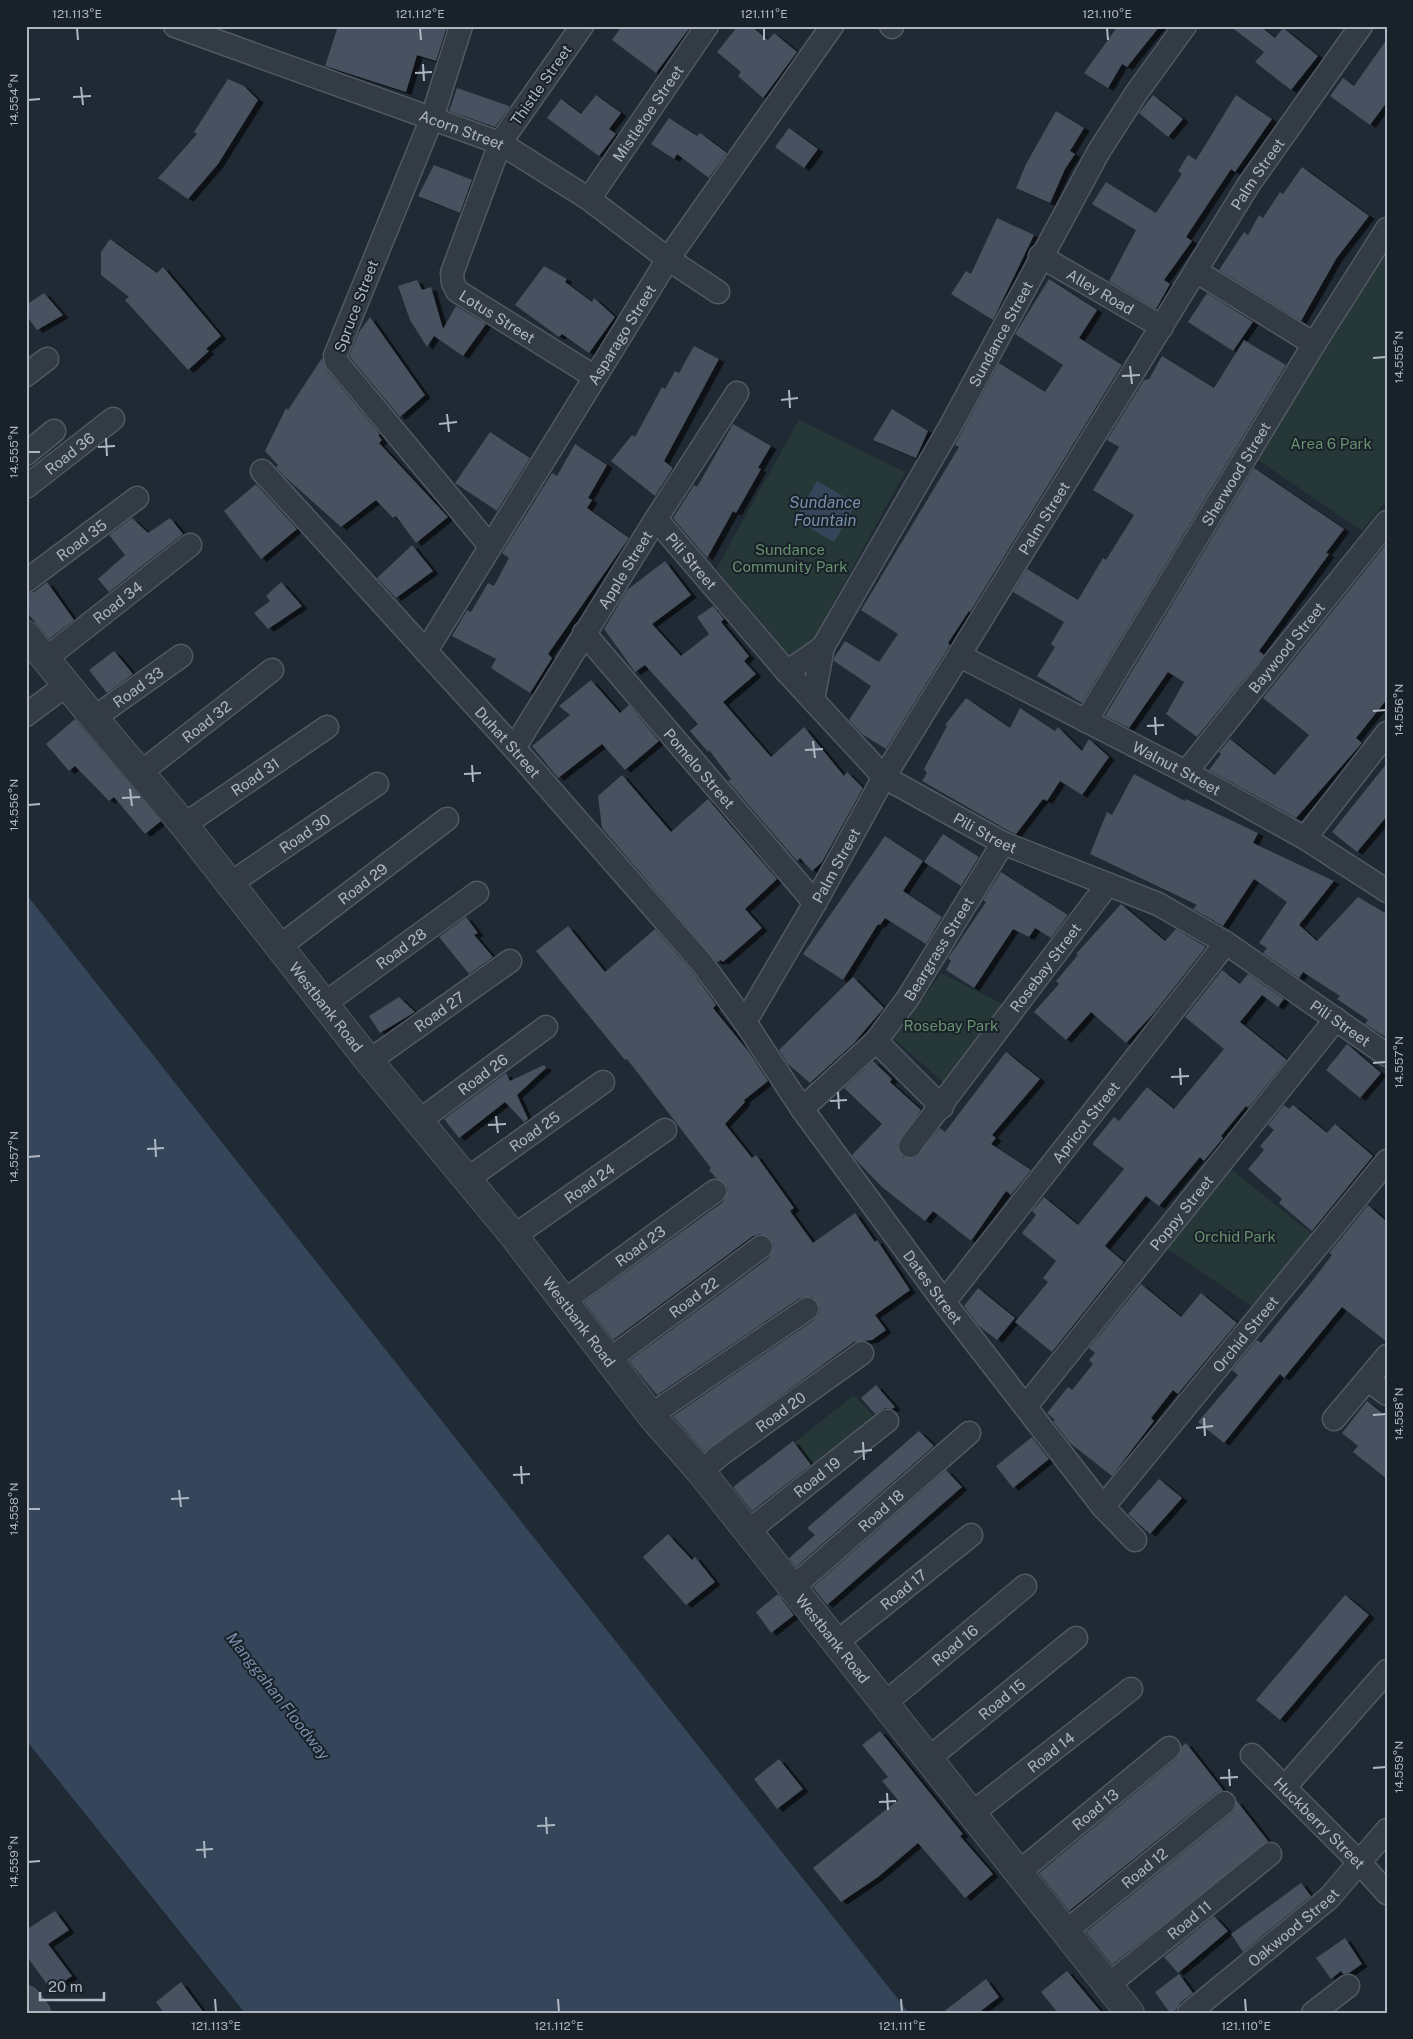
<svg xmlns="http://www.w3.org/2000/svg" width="1413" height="2039" font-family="'Public Sans',sans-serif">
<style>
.green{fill:#253837}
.water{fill:#35465b}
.building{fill:#46515e;filter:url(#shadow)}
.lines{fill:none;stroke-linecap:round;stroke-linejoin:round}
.minor-casing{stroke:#515963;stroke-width:25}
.tertiary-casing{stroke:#515963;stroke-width:30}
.secondary-casing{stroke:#515963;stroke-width:30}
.minor{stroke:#333b45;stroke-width:22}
.tertiary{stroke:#333b45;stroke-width:28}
.secondary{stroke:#424b58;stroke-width:28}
.ticks{fill:none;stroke:#adb6c2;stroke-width:2}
.labels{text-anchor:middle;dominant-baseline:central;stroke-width:4;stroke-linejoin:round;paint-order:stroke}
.street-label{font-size:15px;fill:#adb6c2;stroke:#192129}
.park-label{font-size:15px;fill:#67916f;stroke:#192129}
.water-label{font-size:16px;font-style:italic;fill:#778eaa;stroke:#192129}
.neatline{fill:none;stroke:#adb6c2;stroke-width:2}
.ticks-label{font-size:12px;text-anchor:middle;fill:#adb6c2}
</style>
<defs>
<filter id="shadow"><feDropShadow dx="5.5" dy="3" stdDeviation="0" flood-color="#0009"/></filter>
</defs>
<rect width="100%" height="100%" fill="#202a34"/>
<path class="green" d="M1387,248V500L1362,531L1257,459Z
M799,420L905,472L799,666L716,569Z
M941,973L1010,1008L951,1089L894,1039Z
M1227,1166L1317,1238L1254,1308L1165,1247Z
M854,1395L876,1419L813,1467L795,1442Z"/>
<path class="water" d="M817,481L856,504L834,542L795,519Z
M26,894L909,2013H245L26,1740Z"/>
<path class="building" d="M338,26H447L436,61L417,55L406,92L325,66Z
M622,26H691L656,73L612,40Z
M738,26H751L768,40L774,33L797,52L763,98L738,76L741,72L717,52Z
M1118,26H1160L1127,67L1122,64L1108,88L1084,73Z
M1230,26H1260L1275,38L1283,28L1318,56L1291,90L1255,62L1264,52Z
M1387,39V102L1370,125L1330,96L1343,78L1354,86Z
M228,79L244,86L258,100L218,164L188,199L158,178L197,134L194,132Z
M457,88L509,106V108L495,127L449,111Z
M596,95L621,113L609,129L616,134L599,156L547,118L561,99L581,114Z
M1153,95L1183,119L1168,137L1139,113Z
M1236,95L1272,119L1235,172L1231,169L1186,237L1192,241L1164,280L1170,284L1156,309L1109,281L1136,230L1092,204L1106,182L1156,213L1182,174L1178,171L1188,155L1196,160Z
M1056,111L1084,128L1070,151L1075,154L1065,169L1050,203L1016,188L1026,164Z
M669,118L697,136L700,133L727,153L709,178L677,154L674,159L651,144Z
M789,128L818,149L804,168L775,147Z
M434,165L472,180L460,213L418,196Z
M1302,167L1369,216L1336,259L1301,321L1219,270L1244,232L1248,235L1259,215L1263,218L1280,192L1283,194Z
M997,218L1034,235L993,320L951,294L966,271L971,274Z
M110,239L157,273L163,267L221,336L206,349L209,351L188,370L125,300L129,297L101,275V252Z
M544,266L567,279L565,282L592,302L594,298L615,317L589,353L562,334L559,337L515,305Z
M1049,279L1097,310L1079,338L1122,365L970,612L969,611L948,643L950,645L886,749L862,734L849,720L871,686L834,661V658L845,641L879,662L898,634L861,610L959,447L955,445L999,363L1045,392L1063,365L1015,334Z
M417,280L422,290L431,287L443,329L456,306L486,324L463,356L434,336L427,347L410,320L398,286Z
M44,293L63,315L37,330L26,315V305Z
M1207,293L1253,322L1233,351L1188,322Z
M370,317L425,395L400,417L349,356L359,332Z
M1244,340L1286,365L1082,703L1037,676L1055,647L1051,644L1064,622L1013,592L1027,569L1078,600L1103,558L1106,560L1134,515L1093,490L1119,447L1107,440L1144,380L1149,379L1162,356L1214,388Z
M694,346L719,359L664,461L673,468L655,496L611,461L632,435L635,437L662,387L665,389L675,371L679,373Z
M322,358L326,369L380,434L378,435L382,440L379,443L448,517L416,543L396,516L393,518L376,500L341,527L284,476L276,467L278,465L265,451L286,408L288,410Z
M892,409L928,431L916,458L873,440Z
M733,424L771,446L758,468L761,469L736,513L733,511L707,558L673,518L694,485L697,487Z
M490,432L530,458L497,511L455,483Z
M575,444L607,465L588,498L592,500L587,508L629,538L548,654L552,658L530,693L491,668L496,659L452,636L467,610L471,612L488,583L494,586L509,558L502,553L552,473L557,476Z
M1254,468L1344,529L1326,553L1329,554L1259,651L1264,655L1197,737L1166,714L1184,682L1168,672L1129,728L1105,716Z
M256,484L297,529L261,559L224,511Z
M132,518L148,533L170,518L183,534L109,592L98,579L125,555L109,535Z
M1387,543V699L1356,738L1362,743L1296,818L1209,770L1221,754L1219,752L1230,739L1275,775L1309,735L1263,698Z
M412,545L433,571L396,598L377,578Z
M665,561L691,595L652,624L681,656L709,634L697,617L713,606L724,619L721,622L749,656L744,661L756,674L723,702L771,757L804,727L844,776L847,772L863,788L822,862L812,871L800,858L797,861L728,781L731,779L709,750L708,752L690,731L698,724L645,665L635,672L604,629L627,590Z
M47,582L74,620L49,639L26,611V594L34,592Z
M281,582L302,606L268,629L254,613L270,601L266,596Z
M114,651L133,674L107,693L89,670Z
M591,680L620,713L629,705L659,741L625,770L602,744L558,778L532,746L570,715L559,706Z
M966,698L1010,728L1020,708L1055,731L1058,727L1082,751L1089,739L1109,757L1082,795L1060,781L1047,801L1043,799L1016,834L1009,831L922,781L927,773L924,769L947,726L945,725Z
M75,719L161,821L145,834L114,797L109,801L75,766L69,771L46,744Z
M1387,763V816L1357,852L1332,832Z
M1134,774L1185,801L1186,799L1258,833L1253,843L1334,881L1299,925L1317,941L1358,897L1387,914V1038L1365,1024L1368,1020L1337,999L1340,996L1303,972L1299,978L1263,953L1267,948L1259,943L1287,902L1254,879L1223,926L1193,909L1197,905L1090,854L1107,812L1112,815Z
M622,775L671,832L708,799L777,879L745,909L762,928L723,962L721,960L717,962L602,828L598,796Z
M943,834L979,857L961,886L924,862Z
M885,836L923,861L903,891L942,917L926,944L885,918L880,925L878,924L843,980L803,954Z
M1001,872L1068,915L1051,938L1035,928L1029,937L1013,929L974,988L946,970L951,961L948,958L986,902L983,900Z
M1121,904L1165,941L1176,929L1206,947L1154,1013L1126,1043L1091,1012L1066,1040L1034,1012L1059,984L1056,981L1078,955L1076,954Z
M466,917L478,933L474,935L493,957L469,974L439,937Z
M568,926L605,972L655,929L691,970L716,1005L713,1008L749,1052L768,1081L744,1100L745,1102L725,1124L752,1158L756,1155L794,1208L790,1211L813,1243L855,1213L875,1242L877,1240L910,1290L875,1315L886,1330L872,1340L854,1342L704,1452L673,1416L814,1320L819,1314L820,1308L812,1297L800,1298L657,1395L629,1361L769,1258L774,1246L771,1239L760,1234L753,1236L613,1340L584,1302L723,1202L728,1190L725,1183L716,1178L709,1170L711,1168L627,1059L625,1060L536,951Z
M1222,970L1240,984L1248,974L1284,999L1278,1007L1262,995L1240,1022L1287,1060L1248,1108L1246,1106L1221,1136L1223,1138L1204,1161L1200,1157L1159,1206L1146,1196L1105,1246L1124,1262L1052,1352L1015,1322L1048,1282L1043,1278L1056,1261L1022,1233L1036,1215L1032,1211L1044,1197L1078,1225L1124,1169L1092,1144L1114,1117L1119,1121L1147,1087L1174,1109L1224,1049L1185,1017Z
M853,977L884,1008L854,1043L810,1083L788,1064L779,1050Z
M399,997L415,1012L380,1033L369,1016Z
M1347,1044L1381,1073L1360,1098L1326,1070Z
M1006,1052L1040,1079L992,1135L996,1138L991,1144L1031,1170L1011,1195L1006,1191L971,1241L933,1211L925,1221L882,1187L855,1159L852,1155L882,1124L844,1088L873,1061L892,1079L890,1082L921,1110L897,1145L903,1157L915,1158L940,1128L945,1132Z
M544,1065L546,1068L517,1095L528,1119L524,1122L505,1102L459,1138L444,1119L506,1073L510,1081Z
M1284,1105L1289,1109L1293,1105L1327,1133L1335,1124L1373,1156L1312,1231L1279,1203L1282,1199L1248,1169L1264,1150L1260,1146L1274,1130L1268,1125Z
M1368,1205L1387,1222V1342L1342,1307L1284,1378L1280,1374L1224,1443L1198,1422L1238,1375L1232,1370L1257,1340L1261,1343L1313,1280L1332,1255L1329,1253L1333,1248Z
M1141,1284L1181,1317L1201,1293L1237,1323L1178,1394L1173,1390L1151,1418L1154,1421L1112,1476L1070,1443L1053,1421L1055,1420L1047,1413L1068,1387L1072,1390L1093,1364L1089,1360L1095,1353L1089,1348Z
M978,1288L1015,1318L997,1340L979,1326L964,1306Z
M876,1385L895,1407L892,1409L885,1408L875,1414L861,1398Z
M1367,1401L1387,1417V1479L1353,1452L1358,1446L1342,1433Z
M919,1431L934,1446L796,1567L789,1558L815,1535L807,1528Z
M1032,1437L1049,1459L1013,1488L996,1466Z
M793,1441L811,1465L752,1511L733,1487Z
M946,1470L962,1487L827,1605L813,1587Z
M1159,1479L1182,1498L1150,1534L1128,1514Z
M668,1534L692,1560L695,1557L715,1582L686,1605L643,1557Z
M778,1594L794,1615L771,1633L756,1612Z
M1345,1595L1369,1615L1280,1720L1256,1700Z
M880,1731L963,1834L960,1836L993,1874L965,1898L918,1843L878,1877L841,1902L813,1868L898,1800L882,1781L888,1777L862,1745Z
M1186,1743L1223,1790L1216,1793L1069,1911L1039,1873L1177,1758L1182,1746Z
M779,1759L803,1789L777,1809L754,1779Z
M1236,1800L1268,1841L1112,1965L1086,1932L1232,1813L1236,1807Z
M1301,1883L1311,1896L1243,1952L1231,1934Z
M55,1911L69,1930L48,1944L72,1976L51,1990L26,1955V1930Z
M1214,1916L1228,1931L1178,1973L1164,1957Z
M1345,1938L1362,1964L1349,1973L1343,1974L1341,1971L1331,1979L1316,1958Z
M1067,1971L1102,2013H1058L1041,1992Z
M1179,1974L1193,1993L1180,2003L1176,2010L1170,2013L1155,1992Z
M986,1979L999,1997L978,2013H942Z
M181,1982L204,2013H164L156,2002Z"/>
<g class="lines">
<g class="minor-casing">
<g id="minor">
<path id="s1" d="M175,26L500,143L589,199L668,259L718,292"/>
<path d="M461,26L432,118L335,356L336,361L490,546"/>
<path id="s2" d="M582,26L500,143L452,273L453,283L457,291L595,377"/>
<path d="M891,26L892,27"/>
<path id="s3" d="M589,199L707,26"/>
<path id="s4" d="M1040,256L1162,327"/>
<path d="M1196,271L1314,344"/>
<path d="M26,375L47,359"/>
<path d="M26,454L54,431"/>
<path id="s5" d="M262,471L514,748L701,962L745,1022L802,1109L944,1302L1103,1507L1135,1540"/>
<path id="s6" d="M26,487L113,419"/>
<path id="s7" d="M656,519L787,672L884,777L1003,843L1158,904L1226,943L1387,1055"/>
<path id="s8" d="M26,581L137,498"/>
<path id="s9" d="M584,633L815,903"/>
<path id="s10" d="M426,651L668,259L832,26"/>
<path id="s11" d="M960,656L1186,772L1305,838L1387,891"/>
<path id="s12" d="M45,659L190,545"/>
<path d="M787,672L823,647"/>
<path id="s13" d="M813,700L823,647L950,427L1099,151L1137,92L1185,26"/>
<path d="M26,715L66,685"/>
<path id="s14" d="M94,718L181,656"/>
<path id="s15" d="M1086,721L1314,344L1387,229"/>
<path id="s16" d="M514,748L656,519L737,393"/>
<path id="s17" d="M1186,772L1387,522"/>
<path id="s18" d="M140,773L272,670"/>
<path id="s19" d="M184,825L327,727"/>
<path d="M1305,838L1387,733"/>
<path id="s20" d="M231,883L377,784"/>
<path id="s21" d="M279,947L447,819"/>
<path id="s22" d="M324,1004L477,893"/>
<path id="s23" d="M745,1022L815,903L884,777L1249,184L1361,26"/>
<path d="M876,1041L942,1107"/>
<path id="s24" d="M369,1061L510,961"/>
<path id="s25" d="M802,1109L876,1041L908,998L1003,843"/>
<path id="s26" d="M419,1121L546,1027"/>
<path id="s27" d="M910,1146L1108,884"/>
<path id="s28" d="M466,1180L603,1082"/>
<path id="s29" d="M514,1236L665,1130"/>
<path id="s30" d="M564,1301L715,1191"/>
<path id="s31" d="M944,1302L1226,943"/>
<path id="s32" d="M610,1359L761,1247"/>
<path d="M1368,1380L1387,1394"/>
<path id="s33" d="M1026,1406L1336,1019"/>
<path d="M651,1415L807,1309"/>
<path d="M1334,1419L1387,1356"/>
<path id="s34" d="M701,1472L720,1455L862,1353"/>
<path id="s35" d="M1103,1507L1387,1161"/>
<path id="s36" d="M747,1532L887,1421"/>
<path id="s37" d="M792,1588L969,1433"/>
<path id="s38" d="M836,1643L971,1535"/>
<path id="s39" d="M884,1704L1025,1586"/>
<path id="s40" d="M1252,1755L1359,1862L1387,1893"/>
<path id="s41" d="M928,1759L1076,1638"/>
<path d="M1285,1787L1387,1671"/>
<path id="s42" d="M971,1814L1131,1689"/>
<path id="s43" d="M1021,1873L1030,1863L1169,1748"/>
<path id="s44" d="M1065,1932L1224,1803"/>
<path id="s45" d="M1108,1985L1270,1854"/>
<path id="s46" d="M1189,2013L1329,1898L1387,1830"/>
<path d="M1313,2013L1348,1986"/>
</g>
</g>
<g class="tertiary-casing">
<g id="tertiary">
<path id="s47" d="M26,635L94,718L184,825L369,1061L514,1236L651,1415L701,1472L1130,2013"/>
</g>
</g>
<g class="secondary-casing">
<path id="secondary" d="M26,2000L36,2013"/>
</g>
<use href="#minor" class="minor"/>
<use href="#tertiary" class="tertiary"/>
<use href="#secondary" class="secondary"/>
</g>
<path class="ticks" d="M77,28L78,40M420,28L421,40M764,28V40M1107,28L1108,40M423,64L424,81M415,73L432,72M81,87L83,105M73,97L91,96M28,100L40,99M1373,358L1386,357M1130,366L1132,384M1122,376L1140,375M789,390L790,408M781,400L798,398M447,414L449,432M439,424L457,422M106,438L107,456M98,447L115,446M28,452H40M1373,711L1386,710M1155,717L1156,735M1147,726L1164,725M813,741L815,758M805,750L823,749M472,765L473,782M464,774L481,773M130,789L132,806M122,798L140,797M28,805L40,804M1373,1063L1386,1062M1180,1068L1181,1085M1171,1077L1189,1076M838,1092L839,1109M830,1101L847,1100M496,1116L498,1133M488,1125L506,1124M155,1139L156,1157M147,1149L164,1148M28,1157L40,1156M1373,1415L1386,1414M1204,1418L1205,1436M1196,1428L1213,1426M863,1442L864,1460M854,1452L872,1450M521,1466L522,1484M513,1475L530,1474M179,1490L181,1507M171,1499L189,1498M28,1509H40M1373,1768L1386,1767M1229,1769L1230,1786M1220,1778L1238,1777M887,1793L888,1810M879,1802L896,1801M546,1817L547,1834M537,1826L555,1825M204,1841L205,1858M196,1850L213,1849M28,1862L40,1861M215,1999L216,2012M558,1999L559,2012M901,1999L902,2012M1245,1999L1246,2012"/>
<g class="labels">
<g class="street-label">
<text transform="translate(541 85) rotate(-55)">Thistle Street</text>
<text stroke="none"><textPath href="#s3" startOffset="104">Mistletoe Street</textPath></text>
<text stroke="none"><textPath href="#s1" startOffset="305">Acorn Street</textPath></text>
<text stroke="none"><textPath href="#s23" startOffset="991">Palm Street</textPath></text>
<text stroke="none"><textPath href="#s4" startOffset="70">Alley Road</textPath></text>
<text transform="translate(356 306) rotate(-69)">Spruce Street</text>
<text stroke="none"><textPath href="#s2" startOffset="348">Lotus Street</textPath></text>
<text stroke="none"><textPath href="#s13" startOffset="414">Sundance Street</textPath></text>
<text stroke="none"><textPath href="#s10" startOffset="372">Asparago Street</textPath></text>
<text stroke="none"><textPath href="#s6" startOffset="55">Road 36</textPath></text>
<text stroke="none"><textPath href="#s15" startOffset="289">Sherwood Street</textPath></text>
<text stroke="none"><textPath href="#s23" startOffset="586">Palm Street</textPath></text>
<text stroke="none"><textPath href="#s8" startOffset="69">Road 35</textPath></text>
<text stroke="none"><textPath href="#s7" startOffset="55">Pili Street</textPath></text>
<text stroke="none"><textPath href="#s16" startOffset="210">Apple Street</textPath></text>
<text stroke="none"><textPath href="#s12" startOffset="92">Road 34</textPath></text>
<text stroke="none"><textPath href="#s17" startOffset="160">Baywood Street</textPath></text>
<text stroke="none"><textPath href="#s14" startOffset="54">Road 33</textPath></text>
<text stroke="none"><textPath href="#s18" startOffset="84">Road 32</textPath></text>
<text stroke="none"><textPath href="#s5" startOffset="366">Duhat Street</textPath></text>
<text stroke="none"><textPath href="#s9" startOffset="178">Pomelo Street</textPath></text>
<text stroke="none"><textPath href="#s11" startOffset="244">Walnut Street</textPath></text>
<text stroke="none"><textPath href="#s19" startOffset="86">Road 31</textPath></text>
<text stroke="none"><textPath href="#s7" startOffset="460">Pili Street</textPath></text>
<text stroke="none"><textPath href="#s20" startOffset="89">Road 30</textPath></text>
<text stroke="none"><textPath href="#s23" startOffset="181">Palm Street</textPath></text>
<text stroke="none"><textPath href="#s21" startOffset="105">Road 29</textPath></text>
<text stroke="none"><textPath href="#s22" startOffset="95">Road 28</textPath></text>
<text stroke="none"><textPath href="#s25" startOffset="212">Beargrass Street</textPath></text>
<text stroke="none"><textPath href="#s27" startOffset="224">Rosebay Street</textPath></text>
<text stroke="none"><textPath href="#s47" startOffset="478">Westbank Road</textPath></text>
<text stroke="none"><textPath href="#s24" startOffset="86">Road 27</textPath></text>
<text stroke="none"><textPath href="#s7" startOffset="865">Pili Street</textPath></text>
<text stroke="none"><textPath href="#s26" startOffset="79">Road 26</textPath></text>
<text stroke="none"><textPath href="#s31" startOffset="229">Apricot Street</textPath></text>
<text stroke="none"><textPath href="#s28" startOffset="84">Road 25</textPath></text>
<text stroke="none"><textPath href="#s29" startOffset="92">Road 24</textPath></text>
<text stroke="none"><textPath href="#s33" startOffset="248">Poppy Street</textPath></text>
<text stroke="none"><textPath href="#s30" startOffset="94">Road 23</textPath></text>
<text stroke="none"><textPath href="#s5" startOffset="1058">Dates Street</textPath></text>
<text stroke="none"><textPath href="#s32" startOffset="104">Road 22</textPath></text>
<text stroke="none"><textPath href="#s47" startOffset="882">Westbank Road</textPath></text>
<text stroke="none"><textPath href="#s35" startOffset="224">Orchid Street</textPath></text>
<text stroke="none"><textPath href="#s34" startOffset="100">Road 20</textPath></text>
<text stroke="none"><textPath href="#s36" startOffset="89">Road 19</textPath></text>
<text stroke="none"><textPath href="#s37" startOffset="118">Road 18</textPath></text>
<text stroke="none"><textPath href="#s38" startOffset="86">Road 17</textPath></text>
<text stroke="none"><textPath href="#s47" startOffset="1288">Westbank Road</textPath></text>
<text stroke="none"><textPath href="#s39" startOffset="92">Road 16</textPath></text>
<text stroke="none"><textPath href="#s41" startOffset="95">Road 15</textPath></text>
<text stroke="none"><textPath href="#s42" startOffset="101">Road 14</textPath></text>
<text stroke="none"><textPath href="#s43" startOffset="98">Road 13</textPath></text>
<text stroke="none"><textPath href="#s40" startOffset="96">Huckberry Street</textPath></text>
<text stroke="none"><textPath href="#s44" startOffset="102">Road 12</textPath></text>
<text stroke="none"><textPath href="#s45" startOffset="104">Road 11</textPath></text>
<text stroke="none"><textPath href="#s46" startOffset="135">Oakwood Street</textPath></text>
</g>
<g class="park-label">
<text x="1331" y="443">Area 6 Park</text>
<text x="790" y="549">Sundance<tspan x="790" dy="17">Community Park</tspan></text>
<text x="951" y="1025">Rosebay Park</text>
<text x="1235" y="1236">Orchid Park</text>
</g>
<g class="water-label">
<text x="825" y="502">Sundance<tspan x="825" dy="18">Fountain</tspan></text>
<text transform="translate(278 1696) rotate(52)">Manggahan Floodway</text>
</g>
</g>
<rect width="1413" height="2039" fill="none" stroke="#192129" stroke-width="55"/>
<path d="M40 1992v8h64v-8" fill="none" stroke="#adb6c2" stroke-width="2.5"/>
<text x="48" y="1992" font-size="15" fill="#adb6c2" stroke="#192129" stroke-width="4" paint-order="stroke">20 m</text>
<rect x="28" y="28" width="1358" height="1984" class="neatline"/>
<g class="ticks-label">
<text x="77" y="18">121.113°E</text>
<text x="420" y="18">121.112°E</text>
<text x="764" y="18">121.111°E</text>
<text x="1107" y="18">121.110°E</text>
<text transform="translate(14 100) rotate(-90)" y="4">14.554°N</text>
<text transform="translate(1399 357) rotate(-90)" y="4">14.555°N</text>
<text transform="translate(14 452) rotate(-90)" y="4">14.555°N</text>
<text transform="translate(1399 710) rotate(-90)" y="4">14.556°N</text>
<text transform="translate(14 805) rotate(-90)" y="4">14.556°N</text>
<text transform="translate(1399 1062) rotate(-90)" y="4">14.557°N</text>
<text transform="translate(14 1157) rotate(-90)" y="4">14.557°N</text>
<text transform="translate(1399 1414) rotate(-90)" y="4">14.558°N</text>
<text transform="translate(14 1509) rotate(-90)" y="4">14.558°N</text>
<text transform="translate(1399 1767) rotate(-90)" y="4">14.559°N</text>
<text transform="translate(14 1862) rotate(-90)" y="4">14.559°N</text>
<text x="216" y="2030">121.113°E</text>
<text x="559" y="2030">121.112°E</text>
<text x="902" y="2030">121.111°E</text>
<text x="1246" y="2030">121.110°E</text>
</g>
</svg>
